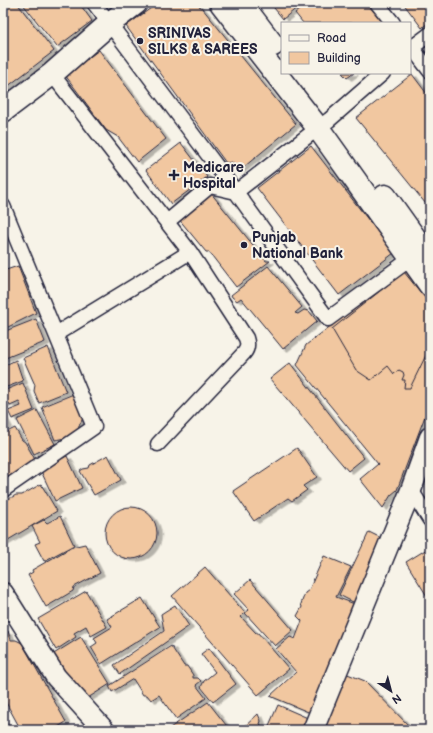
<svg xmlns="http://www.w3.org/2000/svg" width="433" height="733" font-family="'Balsamiq Sans',sans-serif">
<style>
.building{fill:#f1c7a0;stroke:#22223b;filter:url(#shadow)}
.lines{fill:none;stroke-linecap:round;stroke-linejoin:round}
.street-casing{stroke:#22223b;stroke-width:17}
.secondary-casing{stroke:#22223b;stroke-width:23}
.primary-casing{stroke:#22223b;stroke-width:25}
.street{stroke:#f7f3e8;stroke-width:14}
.secondary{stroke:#f7f3e8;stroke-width:20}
.primary{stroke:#f7f3e8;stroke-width:22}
.poi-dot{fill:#22223b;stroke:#f7f3e8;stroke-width:1.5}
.labels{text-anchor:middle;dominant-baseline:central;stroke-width:4;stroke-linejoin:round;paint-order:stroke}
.poi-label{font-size:14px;font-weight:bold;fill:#22223b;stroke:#f7f3e8;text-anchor:start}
</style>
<defs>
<filter id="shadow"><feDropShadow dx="4.5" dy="2.5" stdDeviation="0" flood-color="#0004"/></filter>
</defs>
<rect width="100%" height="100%" fill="#f7f3e8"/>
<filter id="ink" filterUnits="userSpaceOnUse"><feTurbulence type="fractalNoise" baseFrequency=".025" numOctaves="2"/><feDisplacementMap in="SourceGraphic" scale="8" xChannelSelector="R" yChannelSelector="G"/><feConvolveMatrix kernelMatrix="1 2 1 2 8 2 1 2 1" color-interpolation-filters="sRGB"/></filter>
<g filter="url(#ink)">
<path class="building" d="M3,3H17L54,51L3,90Z
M22,3H79L92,21L57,47Z
M158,3H195L202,8L296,124L239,171L232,162L226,163L126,26Z
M270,3H303L283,19Z
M308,3H367L383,23H303L295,13Z
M403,3H430V21L422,28Z
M99,50L166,139L137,162L118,137L106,130L65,75Z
M342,73H354L347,78Z
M412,74L430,98V209L356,118Z
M181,143L207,177L171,204L146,170Z
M311,146L394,253L339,295L257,188Z
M210,192L266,261H270L236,287L209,252H206L178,218Z
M18,266L36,313L6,328H3V271Z
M268,266L302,307L295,313L298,314L304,310L309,311L317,321L283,349L241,298L237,301L232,297L231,295Z
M407,267L430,296V403L397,490L391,495L383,508L360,479L378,464L297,365L306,345Z
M404,272L430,304V347L410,388H404L405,380H402L404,375L403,372L399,370L394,374L388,366L371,380L356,370L332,329Z
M36,319L45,342L3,359V332Z
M48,347L66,392L39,403L34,391L35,385L23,358Z
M16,360L23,381L4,388L3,385V366Z
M290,363L364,458L348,471L270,379Z
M23,383L34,410L12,419L8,411L21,406L19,402L10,406L9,403L4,405L3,391Z
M76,393L85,414L79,426L78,436L69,440L65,438L55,440L42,407Z
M37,410L55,444L34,454L17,420Z
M3,415L8,425L3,428Z
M15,428L22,440L25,442L37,463L3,484V434Z
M297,448L317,477L303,486L307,490L292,501L288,498L254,521L233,491Z
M108,455L121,480L94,495L80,471L83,469L89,468L90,465Z
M67,456L82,488L55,501L40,469Z
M41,484L57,511L3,543V502L16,495H22Z
M105 533a26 26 0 1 1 52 0a26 26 0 1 1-52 0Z
M60,516L74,545L44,561L35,544L40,542L32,526L44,520L47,523Z
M369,532L385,540L355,603L339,595Z
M85,544L100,573L74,587L73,591L46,607L28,575L33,572L32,570L72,547Z
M427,549L430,554V601L406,562Z
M324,556L351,567L336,597L360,606L313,714L270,696L296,672L276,649L290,637L295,639L302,621L297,616L302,607L301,604L305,593L309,590Z
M205,567L245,613L241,617L256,633H258L289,669L258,695L172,596Z
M250,580L293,630L275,646L245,613L249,610L234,594Z
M86,591L107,627L91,636L86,626L74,633L76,637L56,650L38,619Z
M142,598L160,627L101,664L91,647L97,643L94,638L112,627L107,619Z
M175,605L189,626L120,674L114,665L164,631L161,614Z
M3,630L5,633L8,631L11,640H16L22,643L66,722L53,730H21L3,697Z
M81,637L110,684L83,701L52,655Z
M171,646L184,666H187L193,675V678H198L201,681L196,685L206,698L176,719L159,695L151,700L147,695H143L133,679L112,692L109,686Z
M209,648L236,684L213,702L201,687L204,681L215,672L201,654Z
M345,673L365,681L413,730H321Z
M208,702L230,730H167Z
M278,705L310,719L305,730H267Z
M258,714L261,721L260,724L264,728L262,730H241Z
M3,720L9,730H3Z"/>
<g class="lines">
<g class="street-casing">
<path id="street" d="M94,3L236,192L328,319L417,254
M377,3L393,23
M410,45L430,71
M410,49L430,34
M52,74L190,252L56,334
M3,206L94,427L3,490
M167,222L210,186L236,192L318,128L329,120L383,73
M158,444L244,353C248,348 248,344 246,338L190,252
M411,490L430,520"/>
</g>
<g class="secondary-casing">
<path id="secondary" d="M3,593L56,677L104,730
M313,730L411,490L430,437"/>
</g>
<g class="primary-casing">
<path id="primary" d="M221,3L318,128L430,285
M241,3L273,45
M3,111L52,74L110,23L136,3
M385,196L430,259"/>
</g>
<use href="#street" class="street"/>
<use href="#secondary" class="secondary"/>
<use href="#primary" class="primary"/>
</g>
</g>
<g class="poi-dot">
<circle cx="140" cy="41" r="4"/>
<path d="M172 169h4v4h4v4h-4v4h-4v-4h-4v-4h4z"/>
<circle cx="244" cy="245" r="4"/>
</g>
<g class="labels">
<g class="poi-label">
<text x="148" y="33">SRINIVAS<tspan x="148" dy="16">SILKS &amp; SAREES</tspan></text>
<text x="183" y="167">Medicare<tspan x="183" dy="16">Hospital</tspan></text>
<text x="252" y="237">Punjab<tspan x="252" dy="16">National Bank</tspan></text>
</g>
</g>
<rect width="433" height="733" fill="none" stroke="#f7f3e8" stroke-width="16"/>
<rect x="8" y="8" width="417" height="717" fill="none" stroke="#22223b" stroke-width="1.5" filter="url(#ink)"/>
<rect x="281" y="22" width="130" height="52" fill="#f7f3e8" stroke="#a29fa3"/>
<rect x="289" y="35" width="20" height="6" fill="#f7f3e8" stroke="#a29fa3"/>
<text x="317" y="42" font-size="12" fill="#22223b">Road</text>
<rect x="289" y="52" width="20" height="12" fill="#f1c7a0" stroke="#a29fa3"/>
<text x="317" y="62" font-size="12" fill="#22223b">Building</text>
<g transform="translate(391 691) rotate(144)" stroke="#f7f3e8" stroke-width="3" paint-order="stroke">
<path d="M0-3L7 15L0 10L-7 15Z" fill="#22223b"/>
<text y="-6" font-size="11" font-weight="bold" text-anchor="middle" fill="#22223b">N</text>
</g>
</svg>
